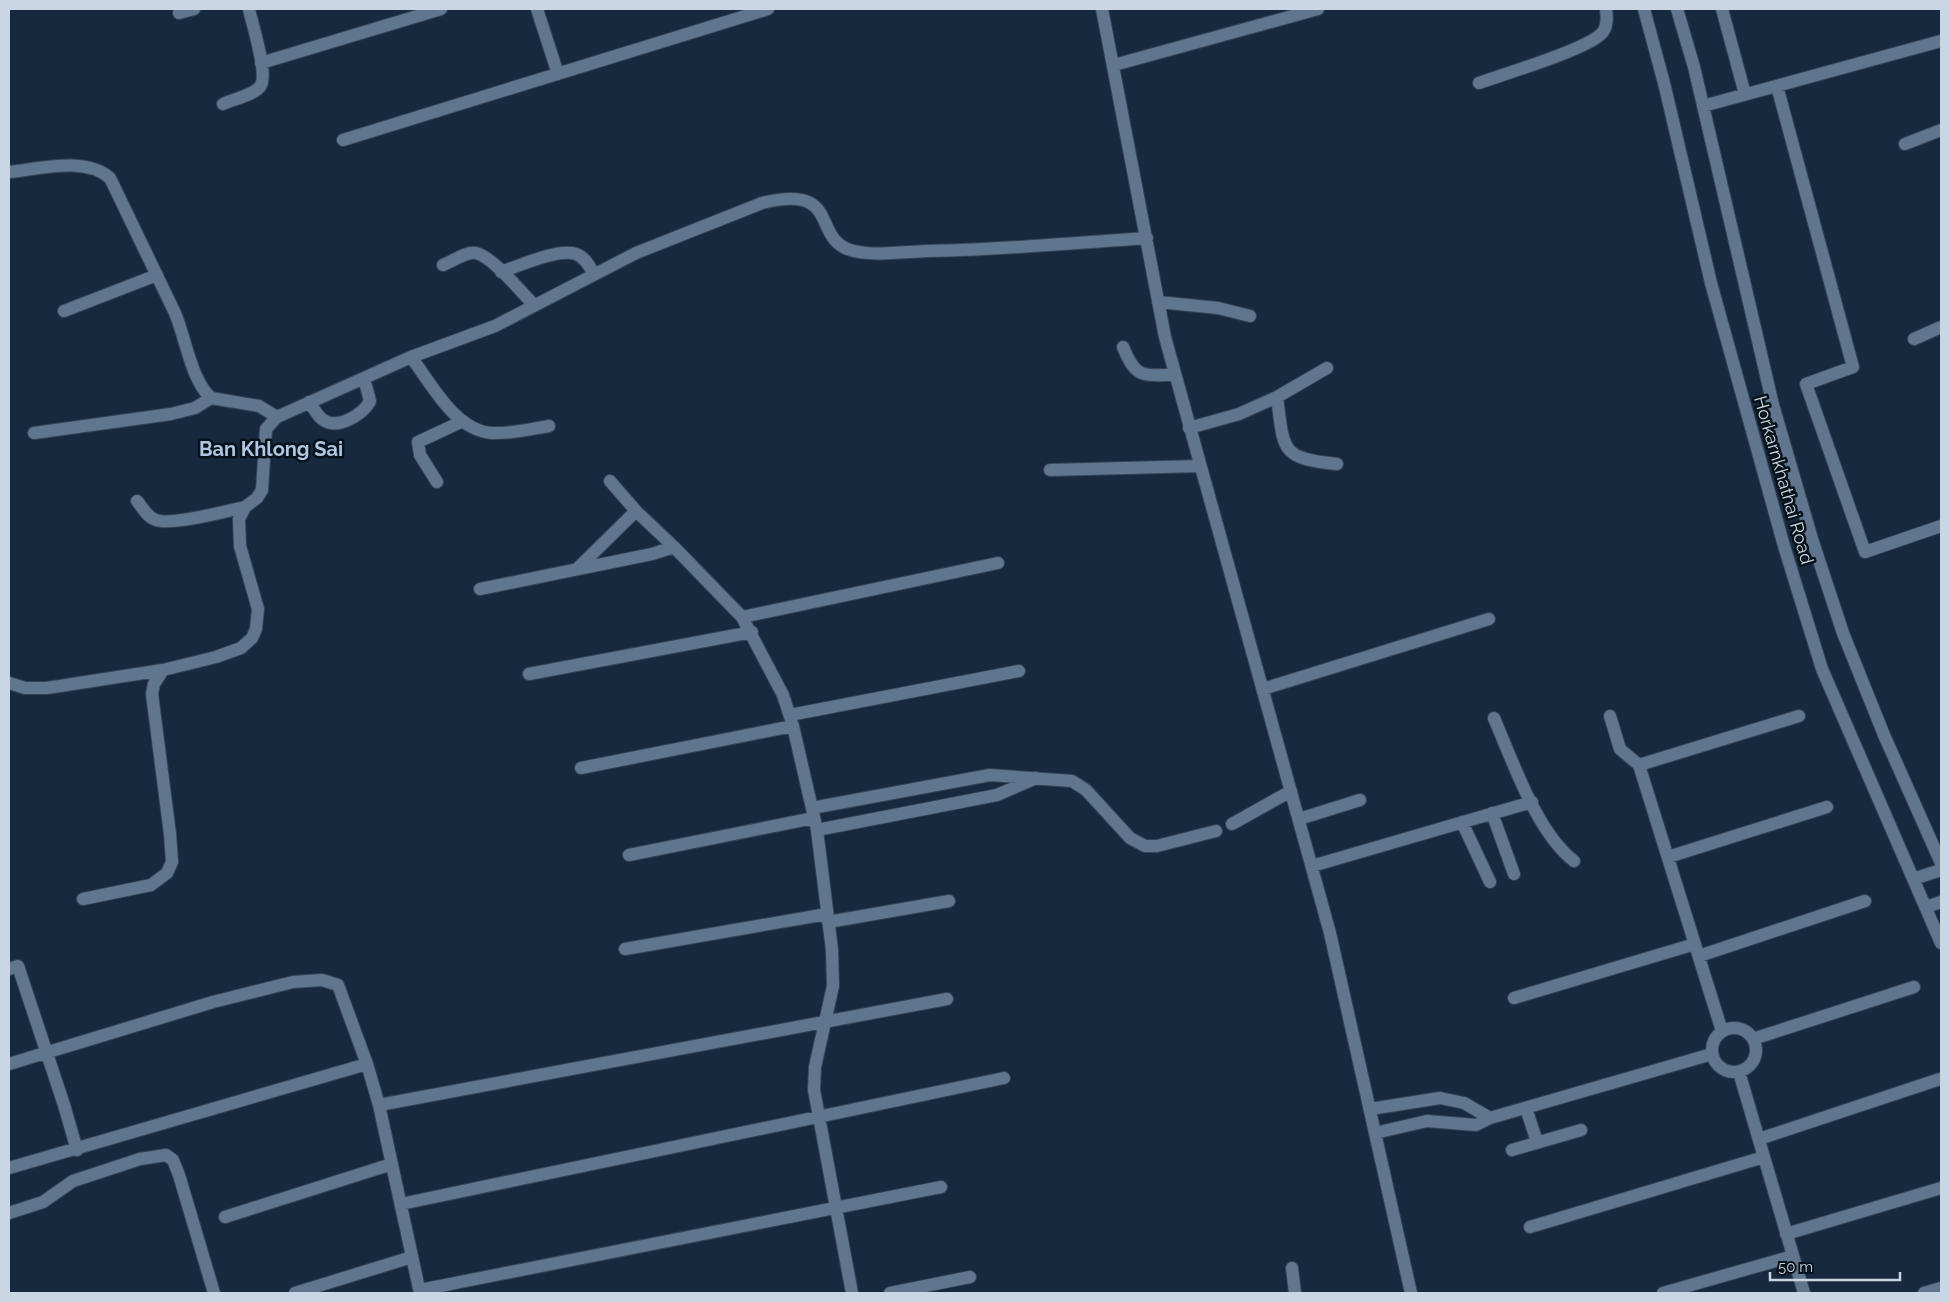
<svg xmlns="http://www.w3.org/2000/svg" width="1950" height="1302" font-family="Raleway,sans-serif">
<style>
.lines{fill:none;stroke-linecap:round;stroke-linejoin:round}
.minor-casing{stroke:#364456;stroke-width:14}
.minor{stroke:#60768e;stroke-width:12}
.labels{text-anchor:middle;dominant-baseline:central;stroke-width:5;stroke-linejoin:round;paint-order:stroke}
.street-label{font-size:18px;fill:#cad6e3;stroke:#09121b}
.quarter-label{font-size:20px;font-weight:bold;fill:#afc7e2;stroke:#09121b}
</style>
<rect width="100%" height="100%" fill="#16293e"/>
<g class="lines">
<g class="minor-casing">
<path id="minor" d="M537,9L558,74
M1102,9L1165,337L1330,933L1411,1293
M1644,9L1665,87L1711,283L1784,546L1822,669L1941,943
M1677,9L1694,67L1773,405L1812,539L1843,633L1884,735L1941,863
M1722,9L1745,94
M179,13L194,9
M261,63L441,9
M1114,65L1318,9
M1479,83C1504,74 1585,50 1601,34C1608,28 1607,17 1606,9
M1777,86L1853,367L1806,384L1865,552L1941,526
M223,104C233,99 256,95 261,85C268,72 252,24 249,9
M1703,106L1941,41
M343,140L768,9
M1905,144L1941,130
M9,172C39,169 85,156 110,178L175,313C186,339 191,380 211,398
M443,265C452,262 466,251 476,253C493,257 521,292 534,305
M501,272C519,266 558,248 576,254C585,257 590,267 594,274
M1158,302L1218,308L1250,316
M64,311L157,275
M1914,339L1941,327
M1123,347C1136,379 1142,375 1175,375
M411,357C431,383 455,431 492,433C511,434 531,429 549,426
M1277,397C1284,451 1280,458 1337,464
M309,402C313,407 317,415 322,419C336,431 363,415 370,401L364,378
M1189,428L1239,414L1277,397L1327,368
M34,433L171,414L195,408L211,398L259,406L277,417
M1050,470L1200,466
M610,481L636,511L674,547
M437,482L420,455L418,442L463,421
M137,501C143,508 147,517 156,520C171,526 227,511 245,507
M578,568L636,511
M480,589L652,554L674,547L742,617L783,695L793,726L817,830L832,950L833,986L815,1067L814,1090L852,1293
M742,617L998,563
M529,674L752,632
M9,683L25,688H47L163,670L216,657L241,648L252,638L256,629L258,609L240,546L239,519L245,507L257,498L262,490L266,429L277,417L411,357L495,326L636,253L762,203C844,183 809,241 854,251C876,256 903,252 926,251C1000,250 1073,243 1147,238
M1263,689L1489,619
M790,715L1019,671
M1610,716L1620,749L1639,765L1722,1031
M1494,718C1513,762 1537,833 1574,861
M1639,765L1799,716
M581,768L793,726
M812,808L990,775L1072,781L1086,790L1130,838L1145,846H1157L1216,831
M1492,813L1514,874
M1299,819L1360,800
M1462,822L1490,882
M1232,824L1291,791
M817,830L997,795L1036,778
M629,855L814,818
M1668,857L1827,807
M1312,866L1532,802
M1913,879L1941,870
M83,899L151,885L167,873L172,862L170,834L152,694L154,684L163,670
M1926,907L1941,902
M828,922L949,901
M625,949L827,914
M1699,956L1865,901
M9,969L18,966L64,1105L77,1150
M1514,998L1695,944
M1712 1050a22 22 0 1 1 44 0a22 22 0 1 1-44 0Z
M1753,1039L1914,987
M9,1064L213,1002L293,982L322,980L338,985L367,1064L379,1105L420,1293
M1739,1072L1804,1293
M379,1105L947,999
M1526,1108L1537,1142
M1370,1109L1440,1098L1464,1103L1490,1118L1476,1125L1427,1121L1375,1133
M1490,1118L1712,1054
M1759,1139L1940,1079
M1512,1150L1581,1130
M9,1168L367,1064
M401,1204L1004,1078
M9,1213L43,1202L73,1181L140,1159L166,1155L173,1160L179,1175L214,1293
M225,1217L392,1164
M1530,1227L1764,1157
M1786,1234L1941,1188
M1292,1268L1295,1293
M420,1290L941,1187
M295,1293L412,1257
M890,1293L970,1277
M1663,1293L1793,1256
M1924,1293L1941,1288"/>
</g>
<use href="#minor" class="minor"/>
</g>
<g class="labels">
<g class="street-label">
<text transform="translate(1784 480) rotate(74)">Horkarnkhathai Road</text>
</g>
<g class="quarter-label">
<text x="271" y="449">Ban Khlong Sai</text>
</g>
</g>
<rect width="1950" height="1302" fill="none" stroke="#cad6e3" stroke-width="20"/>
<path d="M1770 1272v8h130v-8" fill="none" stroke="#cad6e3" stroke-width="2.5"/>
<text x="1778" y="1272" font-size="15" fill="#cad6e3" stroke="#09121b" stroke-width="4" paint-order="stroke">50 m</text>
</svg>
